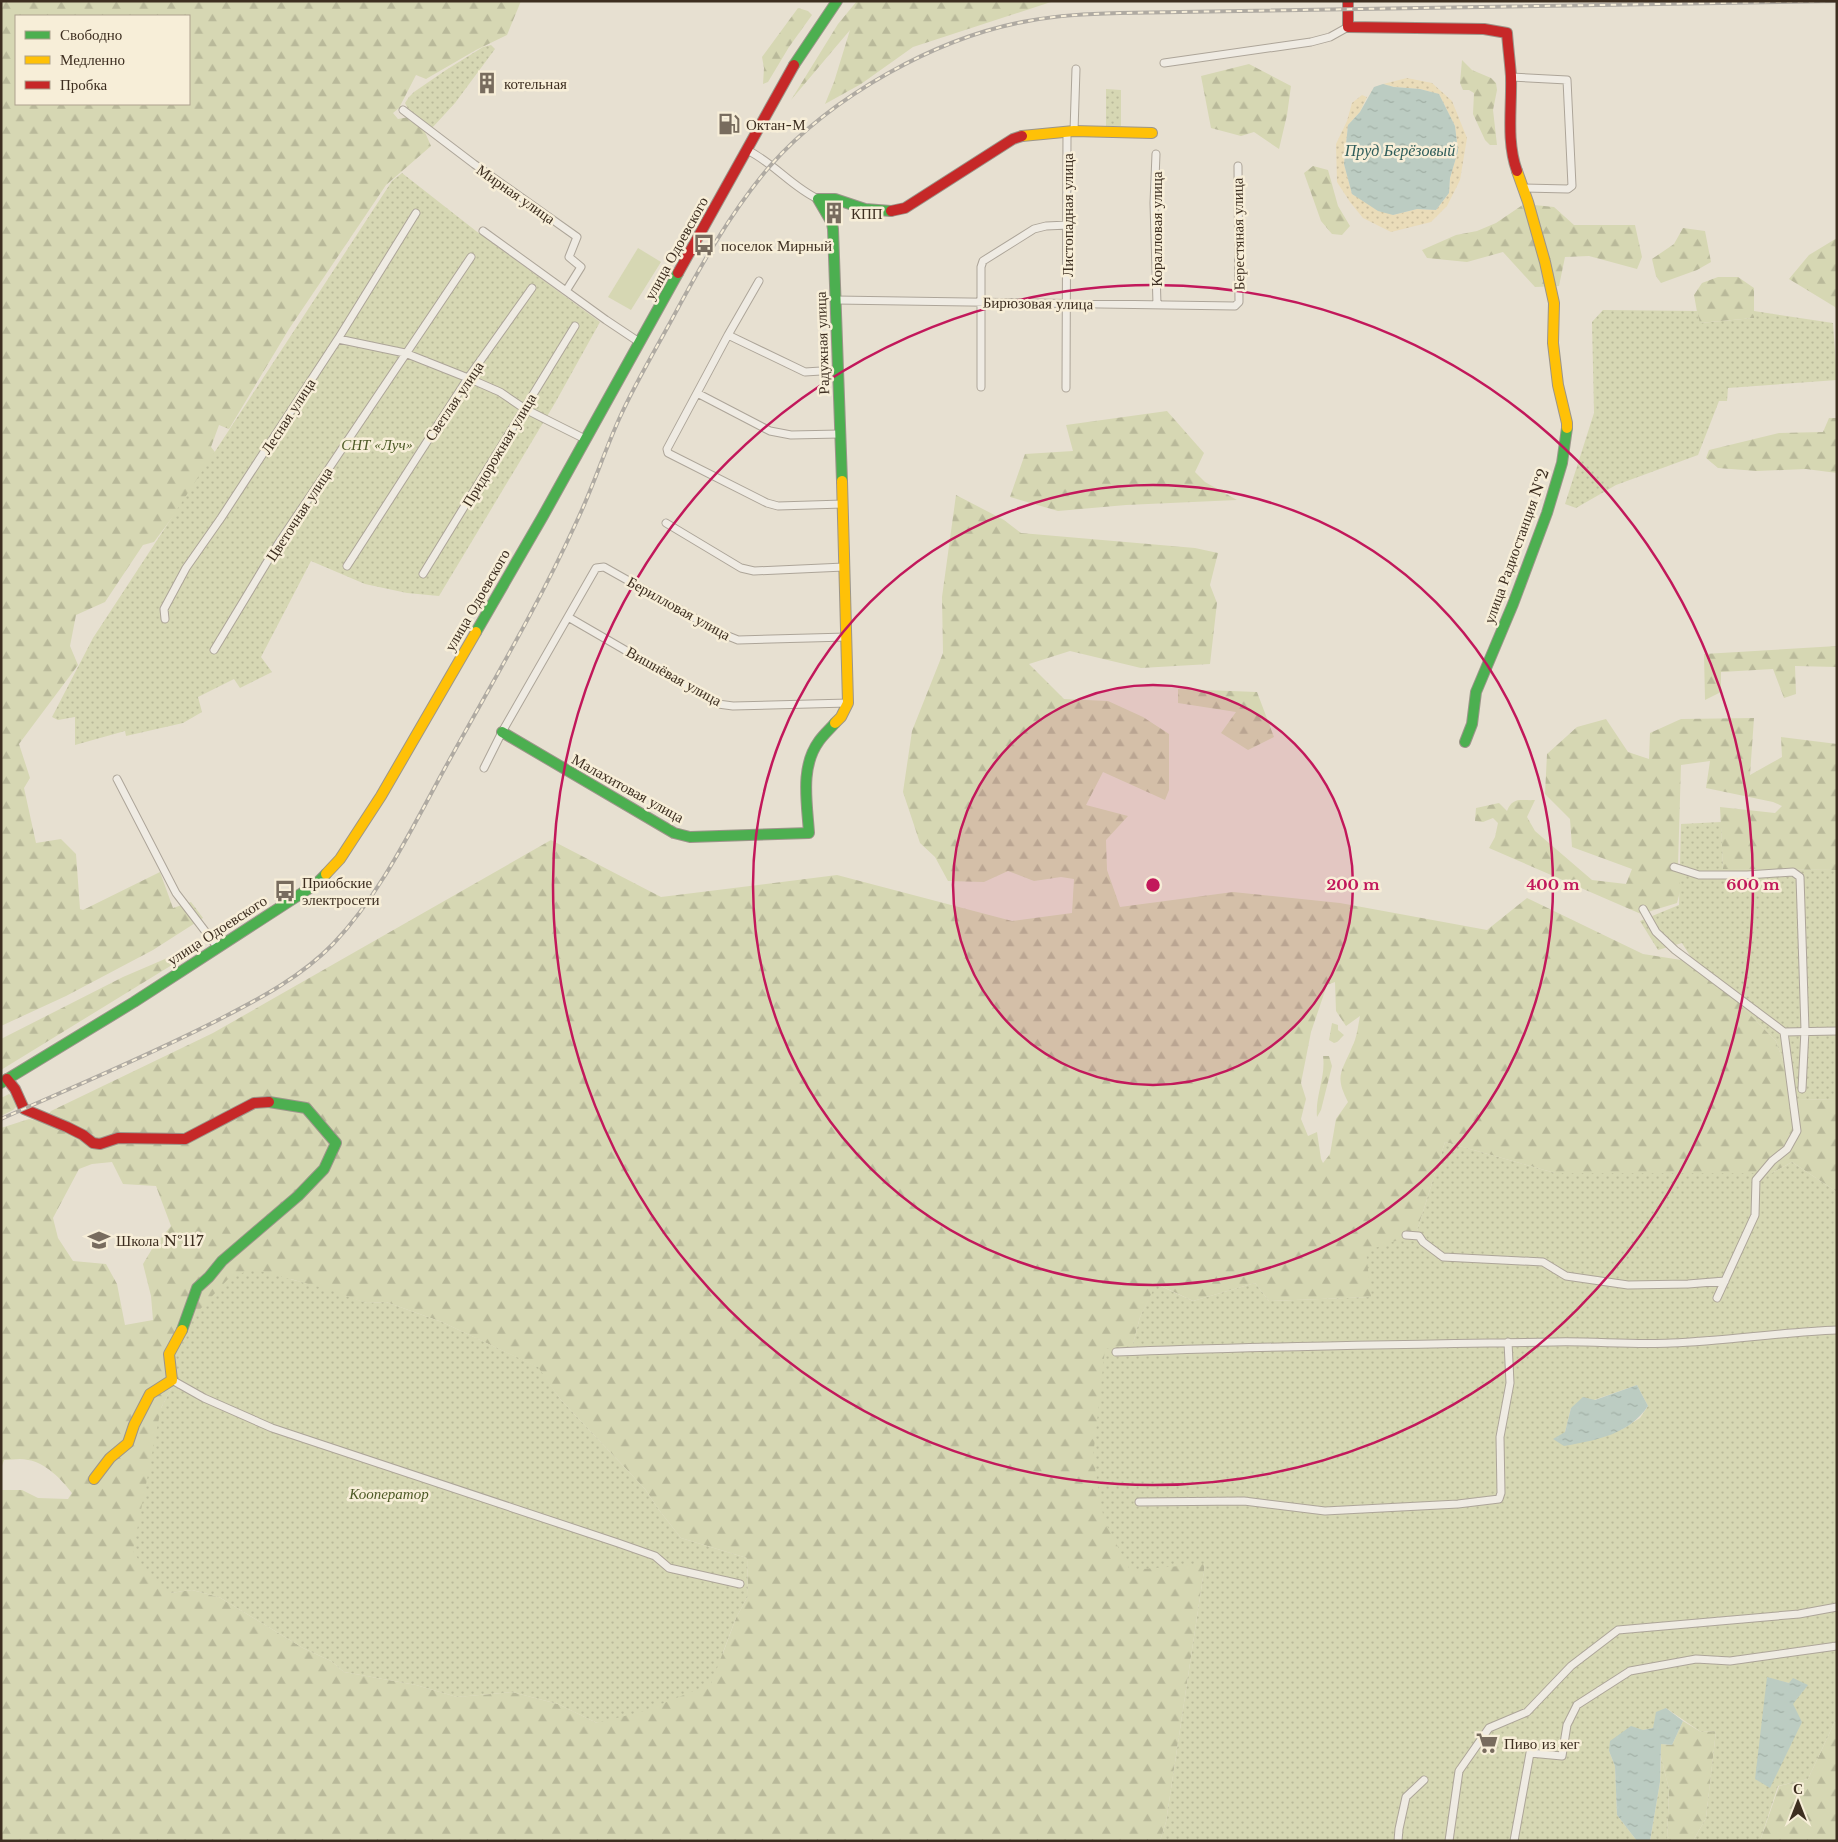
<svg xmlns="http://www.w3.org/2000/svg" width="1838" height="1842" font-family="'Libre Baskerville',serif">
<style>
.grass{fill:#d6d7b3}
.forest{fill:url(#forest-firs);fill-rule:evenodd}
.sand{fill:url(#sand-dots)}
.park{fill:url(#park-dots);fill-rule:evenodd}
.water{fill:url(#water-ripples)}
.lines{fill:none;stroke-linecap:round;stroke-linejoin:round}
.street-casing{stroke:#ada599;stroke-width:9}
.fast-casing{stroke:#9c958a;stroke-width:12}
.slow-casing{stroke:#9c958a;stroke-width:12}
.jam-casing{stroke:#9c958a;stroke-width:12}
.street{stroke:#efebe3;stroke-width:7}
.fast{stroke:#4caf50;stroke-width:10}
.slow{stroke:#ffc107;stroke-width:10}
.jam{stroke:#c62828;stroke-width:10}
.rail-casing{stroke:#afaaa2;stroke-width:4}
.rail{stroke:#f7eed8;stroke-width:2;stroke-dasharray:5.5;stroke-linecap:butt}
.ring{fill:none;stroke:#c2185b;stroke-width:2.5}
.labels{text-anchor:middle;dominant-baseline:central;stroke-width:5;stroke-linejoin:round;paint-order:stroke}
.poi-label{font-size:15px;fill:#3d2e20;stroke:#f7eed8;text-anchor:start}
.street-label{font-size:15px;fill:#3d2e20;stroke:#f7eed8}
.park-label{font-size:15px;font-style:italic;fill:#4d5a26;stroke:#f7eed8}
.water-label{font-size:16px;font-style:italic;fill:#2f5d5a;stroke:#f7eed8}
.centre{fill:#c2185b;stroke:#f7eed8;stroke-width:2.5}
.ring-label{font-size:15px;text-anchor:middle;font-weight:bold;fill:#c2185b;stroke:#f7eed8;stroke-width:5;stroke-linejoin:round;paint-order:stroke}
</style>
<defs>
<pattern id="forest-firs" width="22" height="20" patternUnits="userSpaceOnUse" patternTransform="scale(1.25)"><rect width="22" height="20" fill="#d6d7b3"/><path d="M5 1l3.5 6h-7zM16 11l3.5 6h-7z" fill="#b9b99a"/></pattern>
<pattern id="sand-dots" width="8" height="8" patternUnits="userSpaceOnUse" patternTransform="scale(1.25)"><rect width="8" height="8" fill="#eadcb9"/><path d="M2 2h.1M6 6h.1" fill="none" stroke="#cabd9f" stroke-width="1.8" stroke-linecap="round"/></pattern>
<pattern id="park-dots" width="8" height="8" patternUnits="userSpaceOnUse" patternTransform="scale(1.25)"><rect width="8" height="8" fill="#d6d7b3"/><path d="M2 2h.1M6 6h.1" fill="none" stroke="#b9b99a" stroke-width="1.8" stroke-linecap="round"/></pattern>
<pattern id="water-ripples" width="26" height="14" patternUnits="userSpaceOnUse" patternTransform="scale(1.25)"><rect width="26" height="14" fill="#bcccc2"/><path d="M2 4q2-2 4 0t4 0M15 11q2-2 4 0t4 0" fill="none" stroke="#a2b0a6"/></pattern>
</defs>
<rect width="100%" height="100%" fill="#e7e0d1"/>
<path class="grass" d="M638,248L661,262L631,310L608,297Z"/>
<path class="forest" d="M1,1H521L507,35L476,50L426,79L416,75L399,108L393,113L398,119L409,117L424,130L431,146L386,185L289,329L229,429L219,425L211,447L218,456L154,542L143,545L105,602L76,615L70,646L78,665L19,744L30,778L24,788L36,843L61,839L76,854L80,909L83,910L160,872L173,908L191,902L203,918L153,950L66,996L1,1026ZM16,16H189V104H16Z
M857,1H1054L913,47L861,84L825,104L834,82L850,30L791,100L838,24Z
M798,8L808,11L812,15L789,47L768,82L763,84L764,68L762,57Z
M1462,60L1472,70L1491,78L1496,83L1497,90L1493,110L1497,145H1490L1485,140L1473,114L1474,93L1469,90H1463L1460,83Z
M1249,64L1291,86L1287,115L1279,149L1254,132L1241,136L1211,128L1201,76Z
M1313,166L1328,170L1338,206L1350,226L1342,235L1332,234L1321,221L1304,173Z
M1524,204L1554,207L1574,225H1635L1642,257L1637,269L1589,256L1565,257L1559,286L1535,287L1503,252L1467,262L1427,258L1422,250L1456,235L1477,231L1496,223Z
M1683,228L1705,231L1711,262L1697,270L1661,283L1656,276L1652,259L1674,244Z
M1837,238V311L1835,307L1789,279L1809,255Z
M1718,277H1738L1754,288V318L1699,323L1694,295L1702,283Z
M1167,411L1204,453L1195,472L1205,482L1237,500L1126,505L1058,511L1010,497L1025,454L1073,451L1066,425Z
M1829,418H1837V473L1806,469L1757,471L1718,468L1706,458L1709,450L1779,433L1823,432Z
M956,495L1004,520L1021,533L1195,548L1218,553L1210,585L1217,603L1210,664L1141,668L1070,651L1029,664L1064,699L1108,701L1143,717L1169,734V790L1165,800L1103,772L1086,805L1128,816L1106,840L1107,870L1120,907L1233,892L1340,903L1487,930L1527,898L1643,954L1694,962L1723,987L1776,1041L1796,1099L1837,1100V1192L1792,1162L1772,1173H1555L1445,1142L1416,1234L1371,1297L1269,1301L1255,1283L1193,1301L1157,1284L1140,1317L1133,1344L1205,1564L1166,1822L1160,1841H1V1490H22L38,1498L68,1499L72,1493C62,1480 45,1462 28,1460C20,1458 12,1460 4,1460L1,1469V1128L29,1119L43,1122L51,1111L213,1033L551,840L661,897L837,875L1012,921L1072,913L1074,879L1061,877L1034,881L1008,871L984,882L948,881L935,857L920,843L903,792L912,731L943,653L942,597ZM1335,982L1336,1011L1346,1026L1360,1016C1358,1026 1357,1038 1352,1047C1342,1072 1334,1075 1348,1102L1336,1119L1330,1154L1323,1163L1321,1159L1317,1132L1308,1136L1301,1119L1306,1099L1301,1083L1311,1032L1327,985ZM112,1162L123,1184L156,1186L171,1226L152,1249L143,1264L151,1296L153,1320L125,1325L117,1284L106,1264L73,1261L58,1238L53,1218L79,1169L92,1164ZM291,1279L367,1303L386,1302L442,1322L537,1367L561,1400L645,1489L659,1510L681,1538L747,1558L748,1596L736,1618L723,1653L597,1723L558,1704L512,1692L457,1697L416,1685L344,1672L331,1661L303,1648L219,1597L192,1590L170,1593L161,1408L178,1376Z
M1837,646V667L1795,666L1796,694L1784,698L1773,669L1721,672V692L1705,700L1704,654Z
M1178,689L1257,692L1274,737L1248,750L1221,733L1236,712L1178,703Z
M1754,718L1750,775L1782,757L1781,737L1837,744V870L1723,869L1720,807L1775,813L1782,806L1773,802L1706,788L1710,761L1681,765L1678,865L1685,873L1677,903L1641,914L1489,848L1495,837L1498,823L1493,818L1483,822L1475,821L1476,808L1499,803L1507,811C1513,796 1521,801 1535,800L1527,817L1535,831L1592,880L1626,884L1632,869L1572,847L1570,819L1545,794L1547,754L1577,727L1606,719L1628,752L1649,759L1650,733L1681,719Z
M198,949L1,1070V1039L123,977L186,950Z
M1332,1023L1338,1025V1030L1344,1035L1337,1042L1334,1043L1329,1040Z
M1323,1056H1329L1332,1066L1321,1110L1317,1117C1315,1096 1326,1077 1323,1056Z
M9,1094L17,1100L18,1105L13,1110L1,1116V1098Z
M1837,1717V1841H1760L1779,1786L1808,1779Z
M1683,1721L1701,1732L1716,1731L1706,1818L1693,1841H1667L1669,1789L1661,1757V1744L1672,1745Z"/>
<path class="sand" d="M1407,78L1432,83L1452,101L1467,138L1460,180L1447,206L1431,222L1391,232L1363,218L1350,202L1337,182L1336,144L1347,121L1352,103L1362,95L1367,97L1360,112L1348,125L1344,164L1352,194L1393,215L1417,209L1436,210L1449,193L1450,178L1458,151L1455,126L1439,94L1420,89L1394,87L1383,84Z"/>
<path class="park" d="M491,45L495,49L455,103L432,128L408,109L405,103L409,97L414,92L446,70L483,47Z
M1106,89L1121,90V126H1106Z
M402,173L476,231L600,322L555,403L439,596L407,593L365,584L311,561L261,657L272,672L240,688L234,679L198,697L202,712L183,723L126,736L125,731L75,745V717L58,720L52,717L93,638L392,181Z
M1603,310L1697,311L1700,323L1754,318V311L1833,323L1837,380L1728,388L1727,401H1719L1698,455L1616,485L1576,508L1565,504L1594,413L1592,322Z
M1721,822L1723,869L1837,870V1100L1796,1099L1776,1041L1723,987L1694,962L1682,943L1658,950L1640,921L1679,905L1681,824Z
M1445,1142L1555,1173H1772L1792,1162L1837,1192V1717L1808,1779L1778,1786L1760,1841H1693L1706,1818L1716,1731L1701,1732L1666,1708L1653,1728L1643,1730L1609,1751L1615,1766L1617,1815L1637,1841H1160L1166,1822L1205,1564L1130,1570L1104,1520L1093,1457L1105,1349L1133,1344L1140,1317L1156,1284L1193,1301L1255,1283L1269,1301L1371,1297L1366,1251L1416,1234ZM1637,1385L1648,1406L1640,1418L1621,1430L1565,1432L1571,1408ZM1767,1678L1789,1683L1793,1704L1767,1691Z
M253,1269L327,1289L367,1303L386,1302L442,1322L538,1367L561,1400L645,1489L659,1510L681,1538L747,1558L748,1596L736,1618L711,1684L644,1711L597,1723L558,1704L512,1692L457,1697L416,1685L344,1672L331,1661L303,1648L219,1597L192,1590L170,1593L151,1579L133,1551L161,1408L178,1376L174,1375L172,1366L191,1319L229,1278Z
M1661,1757L1669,1789L1667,1841H1650L1660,1782Z"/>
<path class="water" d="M1383,84L1394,87L1420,89L1439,94L1455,126L1458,151L1450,178L1449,193L1436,210L1417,209L1393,215L1378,211L1352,194L1344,164L1348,125L1360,112L1374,87Z
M1637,1385L1648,1406C1628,1435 1597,1440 1564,1446L1553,1439L1565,1432L1571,1408L1583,1397L1595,1400Z
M1767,1677L1789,1683L1793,1678L1808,1685L1793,1704L1802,1722L1770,1788L1755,1779Z
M1666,1708L1683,1721L1672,1745L1661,1744L1660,1782L1650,1841H1637L1617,1815L1615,1766L1609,1751L1610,1741L1631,1726L1643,1730L1653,1728L1656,1712Z"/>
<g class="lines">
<g class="street-casing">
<path id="street" d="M1164,63L1311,42L1330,37L1348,27
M1511,77L1567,80L1572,186L1568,189L1522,188
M403,110L474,164L577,237L569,257L581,267L566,291
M1074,131L1076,69
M747,150C774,163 792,187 818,199
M1156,154L1154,203L1157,304
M483,231L606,320L639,342
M759,281L728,335L667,449L668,453L767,503L778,506L843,504
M836,300L1235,306L1239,302L1238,166
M728,335L805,372L837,370
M338,339L405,353L468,378L500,392L525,409L585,439
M981,387V267L983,261L1034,229L1046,226L1068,225
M1066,388L1067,133
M697,393L770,431L791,435L840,434
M666,523L741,568L754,571L844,567
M347,566L468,378L532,288
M423,574L575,326
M568,617L718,704L733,706L848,703
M165,619L164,609L186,568L221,518L338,339L416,213
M214,650L278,544L471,257
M484,768L502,732L596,568L604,567L723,634L738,640L847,637
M117,779L176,893L218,948
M1674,867L1699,875H1747L1793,872L1800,877L1805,1030L1802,1089
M1643,909L1656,932L1675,950L1784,1032L1797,1131L1787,1149L1772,1161L1756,1180L1755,1215L1717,1298
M1784,1032L1837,1031
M1406,1235L1419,1236L1423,1242L1443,1257L1543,1262L1566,1276L1628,1285L1688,1284L1725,1281
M1116,1352C1262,1346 1408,1344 1554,1342C1593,1341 1632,1345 1671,1343C1727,1341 1781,1332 1837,1330
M172,1380L204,1398L272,1428L618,1543L655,1556L669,1568L740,1584
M1139,1502L1244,1501L1325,1511L1458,1504L1499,1499L1501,1493L1500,1437L1510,1383L1508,1342
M1398,1841L1399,1829L1406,1797L1424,1780
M1449,1841L1459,1771L1489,1728L1527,1712L1571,1666L1618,1630L1799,1614L1837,1607
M1514,1841L1530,1753L1562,1756L1567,1725L1577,1705L1630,1671L1696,1659L1730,1661L1837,1646"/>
</g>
<g class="fast-casing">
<path id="fast" d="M794,65L837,1
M842,481L833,229L832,223L818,199H835L865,209L891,211
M476,632L543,516L678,273
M502,732L674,833L690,837L809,833C807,802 800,767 819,741C824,734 830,729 835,723
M1465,742L1472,724L1476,692L1513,604L1547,513L1562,463L1567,428
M1,1083L134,1002L316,884L326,874
M182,1330L197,1288L209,1277L222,1261L298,1196L324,1169L336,1143L306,1108L269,1102"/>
</g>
<g class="slow-casing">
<path id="slow" d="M1022,136L1074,131L1152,133
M1517,171L1528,202L1545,262L1554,303L1553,343L1558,385L1567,423V428
M835,723L841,717L848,703L842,481
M326,874L340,859L381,796L476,632
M94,1479L110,1458L128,1443L134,1425L150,1394L172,1380L169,1354L182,1330"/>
</g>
<g class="jam-casing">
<path id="jam" d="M1348,1V27L1484,29L1507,33C1508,47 1510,62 1511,76C1512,107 1506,141 1517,171
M891,211L905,208L1013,139L1022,136
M678,273L794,65
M7,1079L15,1089L24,1109L67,1127L83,1135L93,1143L100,1144L118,1138L185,1139L254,1103L269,1102"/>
</g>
<use href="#street" class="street"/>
<use href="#fast" class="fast"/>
<use href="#slow" class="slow"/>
<use href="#jam" class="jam"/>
<g class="rail-casing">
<path id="rail" d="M1,1119C75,1086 150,1055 222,1018C261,998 302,976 333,944C380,895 412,828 445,768C489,688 537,608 575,525C592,490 604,452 620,417C635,384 654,352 671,321C700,267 730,213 770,166C832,96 937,37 1028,21C1059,15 1089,14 1120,13L1837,1"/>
</g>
<use href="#rail" class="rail"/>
</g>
<circle cx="1153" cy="885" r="200" fill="#c2185b" fill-opacity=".12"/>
<g class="ring">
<circle cx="1153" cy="885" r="200"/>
<circle cx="1153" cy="885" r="400"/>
<circle cx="1153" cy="885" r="600"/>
</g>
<defs>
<g id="building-bare" transform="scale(1.725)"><path d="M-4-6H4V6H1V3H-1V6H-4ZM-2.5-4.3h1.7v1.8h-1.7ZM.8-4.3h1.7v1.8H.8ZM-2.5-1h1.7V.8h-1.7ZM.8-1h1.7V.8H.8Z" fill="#786c5e" stroke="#f7eed8" stroke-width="2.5" paint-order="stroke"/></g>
<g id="fuel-bare" transform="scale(1.725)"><path d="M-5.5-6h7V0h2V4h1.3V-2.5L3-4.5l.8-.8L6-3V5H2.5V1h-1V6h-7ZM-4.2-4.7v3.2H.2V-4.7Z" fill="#786c5e" stroke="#f7eed8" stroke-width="2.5" paint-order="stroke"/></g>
<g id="bus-bare" transform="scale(1.725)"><path d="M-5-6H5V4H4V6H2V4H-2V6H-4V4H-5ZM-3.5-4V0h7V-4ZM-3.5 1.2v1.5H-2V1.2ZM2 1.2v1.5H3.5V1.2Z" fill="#786c5e" stroke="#f7eed8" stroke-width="2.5" paint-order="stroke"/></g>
<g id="school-bare" transform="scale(1.725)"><path d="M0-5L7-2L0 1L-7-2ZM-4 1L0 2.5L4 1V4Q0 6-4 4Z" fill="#786c5e" stroke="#f7eed8" stroke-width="2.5" paint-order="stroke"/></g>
<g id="supermarket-bare" transform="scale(1.725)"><path d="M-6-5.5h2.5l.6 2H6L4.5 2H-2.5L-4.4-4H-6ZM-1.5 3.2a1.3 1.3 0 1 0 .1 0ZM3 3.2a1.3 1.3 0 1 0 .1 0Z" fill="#786c5e" stroke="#f7eed8" stroke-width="2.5" paint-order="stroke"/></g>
</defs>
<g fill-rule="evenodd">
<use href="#building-bare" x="487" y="83"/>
<use href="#fuel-bare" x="729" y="124"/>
<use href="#building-bare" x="834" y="213"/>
<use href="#bus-bare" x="704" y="245"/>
<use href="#bus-bare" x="285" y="891"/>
<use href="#school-bare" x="99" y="1240"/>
<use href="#supermarket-bare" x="1487" y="1743"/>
</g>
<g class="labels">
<g class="poi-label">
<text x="504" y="83">котельная</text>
<text x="746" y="124">Октан-М</text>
<text x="851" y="213">КПП</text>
<text x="721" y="245">поселок Мирный</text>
<text x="302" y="882">Приобские<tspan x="302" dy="17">электросети</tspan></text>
<text x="116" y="1240">Школа №117</text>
<text x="1504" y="1743">Пиво из кег</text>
</g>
<g class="street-label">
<text transform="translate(516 194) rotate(35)">Мирная улица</text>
<text transform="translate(1067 215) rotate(-90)">Листопадная улица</text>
<text transform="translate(1156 229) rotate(-90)">Коралловая улица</text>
<text transform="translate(1238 234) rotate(-91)">Берестяная улица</text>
<text transform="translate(676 248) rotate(-61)">улица Одоевского</text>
<text transform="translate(1038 303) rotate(1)">Бирюзовая улица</text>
<text transform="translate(822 343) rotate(-92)">Радужная улица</text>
<text transform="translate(454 401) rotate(-56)">Светлая улица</text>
<text transform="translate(288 416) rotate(-57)">Лесная улица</text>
<text transform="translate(499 450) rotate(-59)">Придорожная улица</text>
<text transform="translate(299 514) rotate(-57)">Цветочная улица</text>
<text transform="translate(1516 546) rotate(-70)">улица Радиостанция №2</text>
<text transform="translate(477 600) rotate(-60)">улица Одоевского</text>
<text transform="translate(679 608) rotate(29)">Берилловая улица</text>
<text transform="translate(674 676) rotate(29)">Вишнёвая улица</text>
<text transform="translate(628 788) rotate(29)">Малахитовая улица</text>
<text transform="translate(217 930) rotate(-33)">улица Одоевского</text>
</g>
<g class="park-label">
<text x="377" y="444">СНТ «Луч»</text>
<text x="389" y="1493">Кооператор</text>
</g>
<g class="water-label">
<text x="1400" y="150">Пруд Берёзовый</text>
</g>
</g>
<circle cx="1153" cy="885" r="8" class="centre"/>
<g class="ring-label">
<text x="1353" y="890">200 m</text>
<text x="1553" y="890">400 m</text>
<text x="1753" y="890">600 m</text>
</g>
<rect width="1838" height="1842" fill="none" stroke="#3d2e20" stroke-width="5"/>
<rect x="15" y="15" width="175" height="90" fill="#f7eed8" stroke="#ada18e"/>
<rect x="25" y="31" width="25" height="8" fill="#4caf50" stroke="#ada18e"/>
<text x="60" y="40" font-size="15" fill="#3d2e20">Свободно</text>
<rect x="25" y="56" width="25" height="8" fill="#ffc107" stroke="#ada18e"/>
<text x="60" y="65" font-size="15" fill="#3d2e20">Медленно</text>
<rect x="25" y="81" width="25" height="8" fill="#c62828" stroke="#ada18e"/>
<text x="60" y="90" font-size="15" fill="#3d2e20">Пробка</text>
<g transform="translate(1798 1802)" stroke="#f7eed8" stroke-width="4" paint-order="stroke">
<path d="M0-4L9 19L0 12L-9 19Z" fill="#3d2e20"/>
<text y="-8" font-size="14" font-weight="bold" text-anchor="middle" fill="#3d2e20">С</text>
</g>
</svg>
